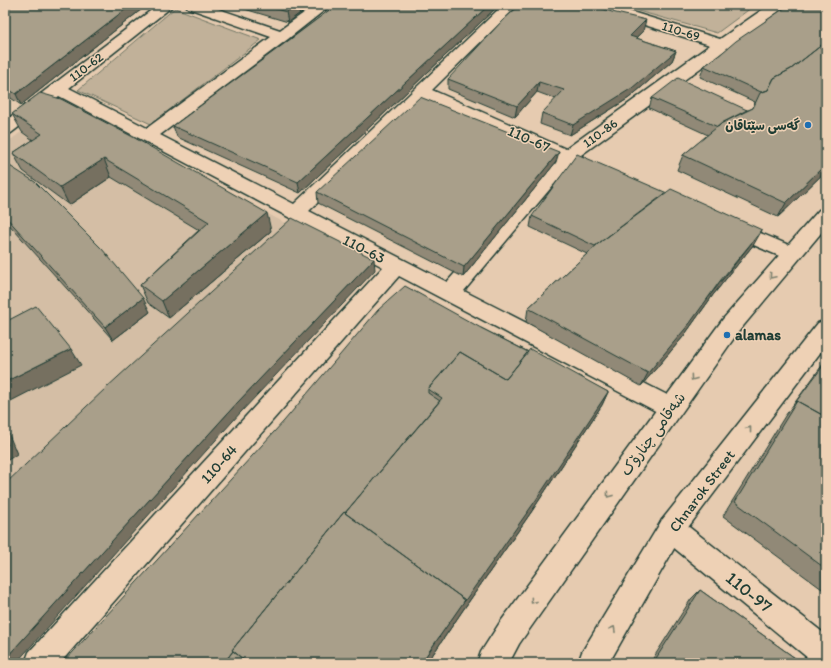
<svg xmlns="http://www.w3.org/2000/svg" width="831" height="668" font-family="Itim,'Playpen Sans Arabic',sans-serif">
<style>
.built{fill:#d4bea5}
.green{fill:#c1b199;stroke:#707766}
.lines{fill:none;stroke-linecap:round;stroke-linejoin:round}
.minor-casing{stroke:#1f3d34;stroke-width:3}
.primary-casing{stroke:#1f3d34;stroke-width:3}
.minor{fill:#eed1b5;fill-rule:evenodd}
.primary{fill:#eed1b5;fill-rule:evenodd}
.wall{fill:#918977;stroke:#1f3d34}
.shaded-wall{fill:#766f61;stroke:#1f3d34}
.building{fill:#a99f8a;stroke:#1f3d34}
.oneway{stroke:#7c806e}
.poi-dot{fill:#1f6fb2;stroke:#eed1b5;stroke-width:1.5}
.labels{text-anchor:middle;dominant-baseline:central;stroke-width:3;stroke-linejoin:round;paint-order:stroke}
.far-street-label{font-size:13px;fill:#1f3d34;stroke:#eed1b5}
.far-poi-label{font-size:13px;font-weight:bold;fill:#1f3d34;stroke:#eed1b5;text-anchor:end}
.street-label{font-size:15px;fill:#1f3d34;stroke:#eed1b5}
.poi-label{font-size:15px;font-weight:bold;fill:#1f3d34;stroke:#eed1b5;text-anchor:start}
.near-street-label{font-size:18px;fill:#1f3d34;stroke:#eed1b5}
</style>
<rect width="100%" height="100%" fill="#e6cbb0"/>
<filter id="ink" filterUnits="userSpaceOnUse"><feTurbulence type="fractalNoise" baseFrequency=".025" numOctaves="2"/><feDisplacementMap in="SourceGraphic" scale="8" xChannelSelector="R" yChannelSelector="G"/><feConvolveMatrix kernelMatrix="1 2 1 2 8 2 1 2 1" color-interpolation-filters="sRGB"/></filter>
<g filter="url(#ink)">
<path class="built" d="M62,102L294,228L5,502V144Z"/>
<path class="green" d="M635,5H755L717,33L631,9Z
M175,8L261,40L151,124L78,90Z"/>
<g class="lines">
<g class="minor-casing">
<path id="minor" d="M158,5H174L69,88L147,128L271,37L188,8L186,5H207L280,30L315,5H331L288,39L160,135L294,204L503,5H518L432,90L566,149L710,45L589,8L587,5H609L720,39L769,5H785L783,8L581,155L586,160L583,164L577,166L571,164L464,291L679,401L683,408L679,415L671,418L663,415L399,276L60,663H25L29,652L383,267L59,96L11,133L5,134V121ZM424,99L557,158L447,282L309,211Z
M730,220L798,249L801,254L798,259L791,261L723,232L720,227L723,222Z
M671,516L680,520L826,635V663H814L662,538L658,529L662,520Z"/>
</g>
<g class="primary-casing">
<path id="primary" d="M826,208V227L739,331L519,644L509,663H477L481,652L499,624L723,319L819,210Z
M826,320V345L680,538L609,663H578L582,652L662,520L818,323Z"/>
</g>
<use href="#minor" class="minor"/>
<use href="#primary" class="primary"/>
</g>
<path class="wall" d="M5,5H147L21,105L5,94Z
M231,5H311L288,22Z
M336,5H499L300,193L177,137L173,126L296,35Z
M826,5V171L778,217L677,170L683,155L708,135L649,108L652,98L748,110L753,108L755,102L700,77L704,66Z
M643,31L636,38L676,51L672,61L629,98L570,135L540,124L542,113L556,99L537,92L515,117L448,89V79Z
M12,114L271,231L169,318L148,303L140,285L199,230L111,177L69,205L23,171L13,153L33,140L22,132Z
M556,162L463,277L318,203L317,192Z
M5,163L150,312L113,340L5,220Z
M532,216L754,244L713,295L683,337L641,386L526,322L528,308L587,254L530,227Z
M481,328L608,392L602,405L532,511L463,610L427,663H63Z
M826,360V592L723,516L785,416Z
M700,590L802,663H650L691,599Z"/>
<path class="shaded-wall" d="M131,5H147L21,105L16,94Z
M296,5H311L288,22L286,12Z
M489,5H499L300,193L298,182Z
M646,20L643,31L627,46L630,36Z
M676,51L672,61L629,98L570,135L573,125Z
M539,82L537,92L515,117L517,106Z
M559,152L556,162L463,277L464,267Z
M104,159L111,177L69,205L60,187Z
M826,164V171L778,217L786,203Z
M267,213L271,231L169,318L162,301Z
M762,230L754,244L713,295L683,337L641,386L648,373Z
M374,259L375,270L241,412L16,663H5V659L237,403Z
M143,298L150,312L113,340L105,327Z
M71,349L81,365L5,404V382Z
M608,392L602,405L532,511L463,610L427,663H421Z
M5,425L17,454L5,462Z"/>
<path class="building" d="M5,5H131L16,94L5,87Z
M263,5H296L286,12Z
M336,5H489L298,182L173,126L296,35Z
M520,5H591L612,12L646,20L630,36L676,51L632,88L573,125L542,113L564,90L539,82L517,106L448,79L502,21Z
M789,5H826V45L823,44L791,69L774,78L768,90L761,92L704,66L717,57L736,41Z
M823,44L826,45V164L786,203L683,155L722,123L753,108L760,93L768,90L774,78L791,69Z
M678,78L747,110L722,123L718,127L652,98Z
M40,93L61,99L133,137L267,213L162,301L140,285L209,222L104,159L60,187L13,153L42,134L12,114Z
M420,97L559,152L464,267L317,192Z
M577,154L667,193L595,246L532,216Z
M5,163L35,182L102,249L143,298L105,327L5,216Z
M671,189L762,230L720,281L690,323L648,373L528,308L599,243Z
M292,218L374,259L237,403L5,659V484L106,388Z
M405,286L481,328L528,352L506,379L460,352L428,389V393L440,401L345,513L344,512L232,650L233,651L224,663H63L284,421L378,310Z
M36,306L71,349L5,382V322Z
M530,349L608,392L536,500L464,602L465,600L345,513L442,398L428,389L460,352L506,379Z
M826,362V417L797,401L795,403Z
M797,401L826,417V569L735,502Z
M5,437L8,445L5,447Z
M344,512L465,600L421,663H248L232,650Z
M700,590L802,663H653Z
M233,651L247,663H224Z"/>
<defs><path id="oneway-chevron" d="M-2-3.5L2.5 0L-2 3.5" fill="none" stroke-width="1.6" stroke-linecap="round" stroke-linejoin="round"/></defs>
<g class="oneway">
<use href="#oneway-chevron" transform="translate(772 276) rotate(130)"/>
<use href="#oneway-chevron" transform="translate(693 378) rotate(126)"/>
<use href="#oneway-chevron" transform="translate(749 429) rotate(-52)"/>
<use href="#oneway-chevron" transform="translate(609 495) rotate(126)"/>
<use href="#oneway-chevron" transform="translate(533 601) rotate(126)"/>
<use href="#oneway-chevron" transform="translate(613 629) rotate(-60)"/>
</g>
</g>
<g class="poi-dot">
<circle cx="808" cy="125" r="4"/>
<circle cx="727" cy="335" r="4"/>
</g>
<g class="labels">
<g class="far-street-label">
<text transform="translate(681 31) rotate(17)">110-69</text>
<text transform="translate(86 67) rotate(-37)">110-62</text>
<text transform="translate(600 133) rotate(-36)">110-86</text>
</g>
<g class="far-poi-label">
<text x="800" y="125">گەسی سێتاقان</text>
</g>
<g class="street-label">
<text transform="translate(529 139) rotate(24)">110-67</text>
<text transform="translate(364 249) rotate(27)">110-63</text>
<text transform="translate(653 434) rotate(-54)">شەقامی چنارۆک</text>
<text transform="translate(219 464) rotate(-48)">110-64</text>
<text transform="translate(702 491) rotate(-53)">Chnarok Street</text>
</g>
<g class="poi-label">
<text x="735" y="335">alamas</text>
</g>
<g class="near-street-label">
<text transform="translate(749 592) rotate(39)">110-97</text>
</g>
</g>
<rect width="831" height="668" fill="none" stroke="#eed1b5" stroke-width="20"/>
<rect x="10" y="10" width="811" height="648" fill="none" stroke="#1f3d34" stroke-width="1.5" filter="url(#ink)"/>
</svg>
